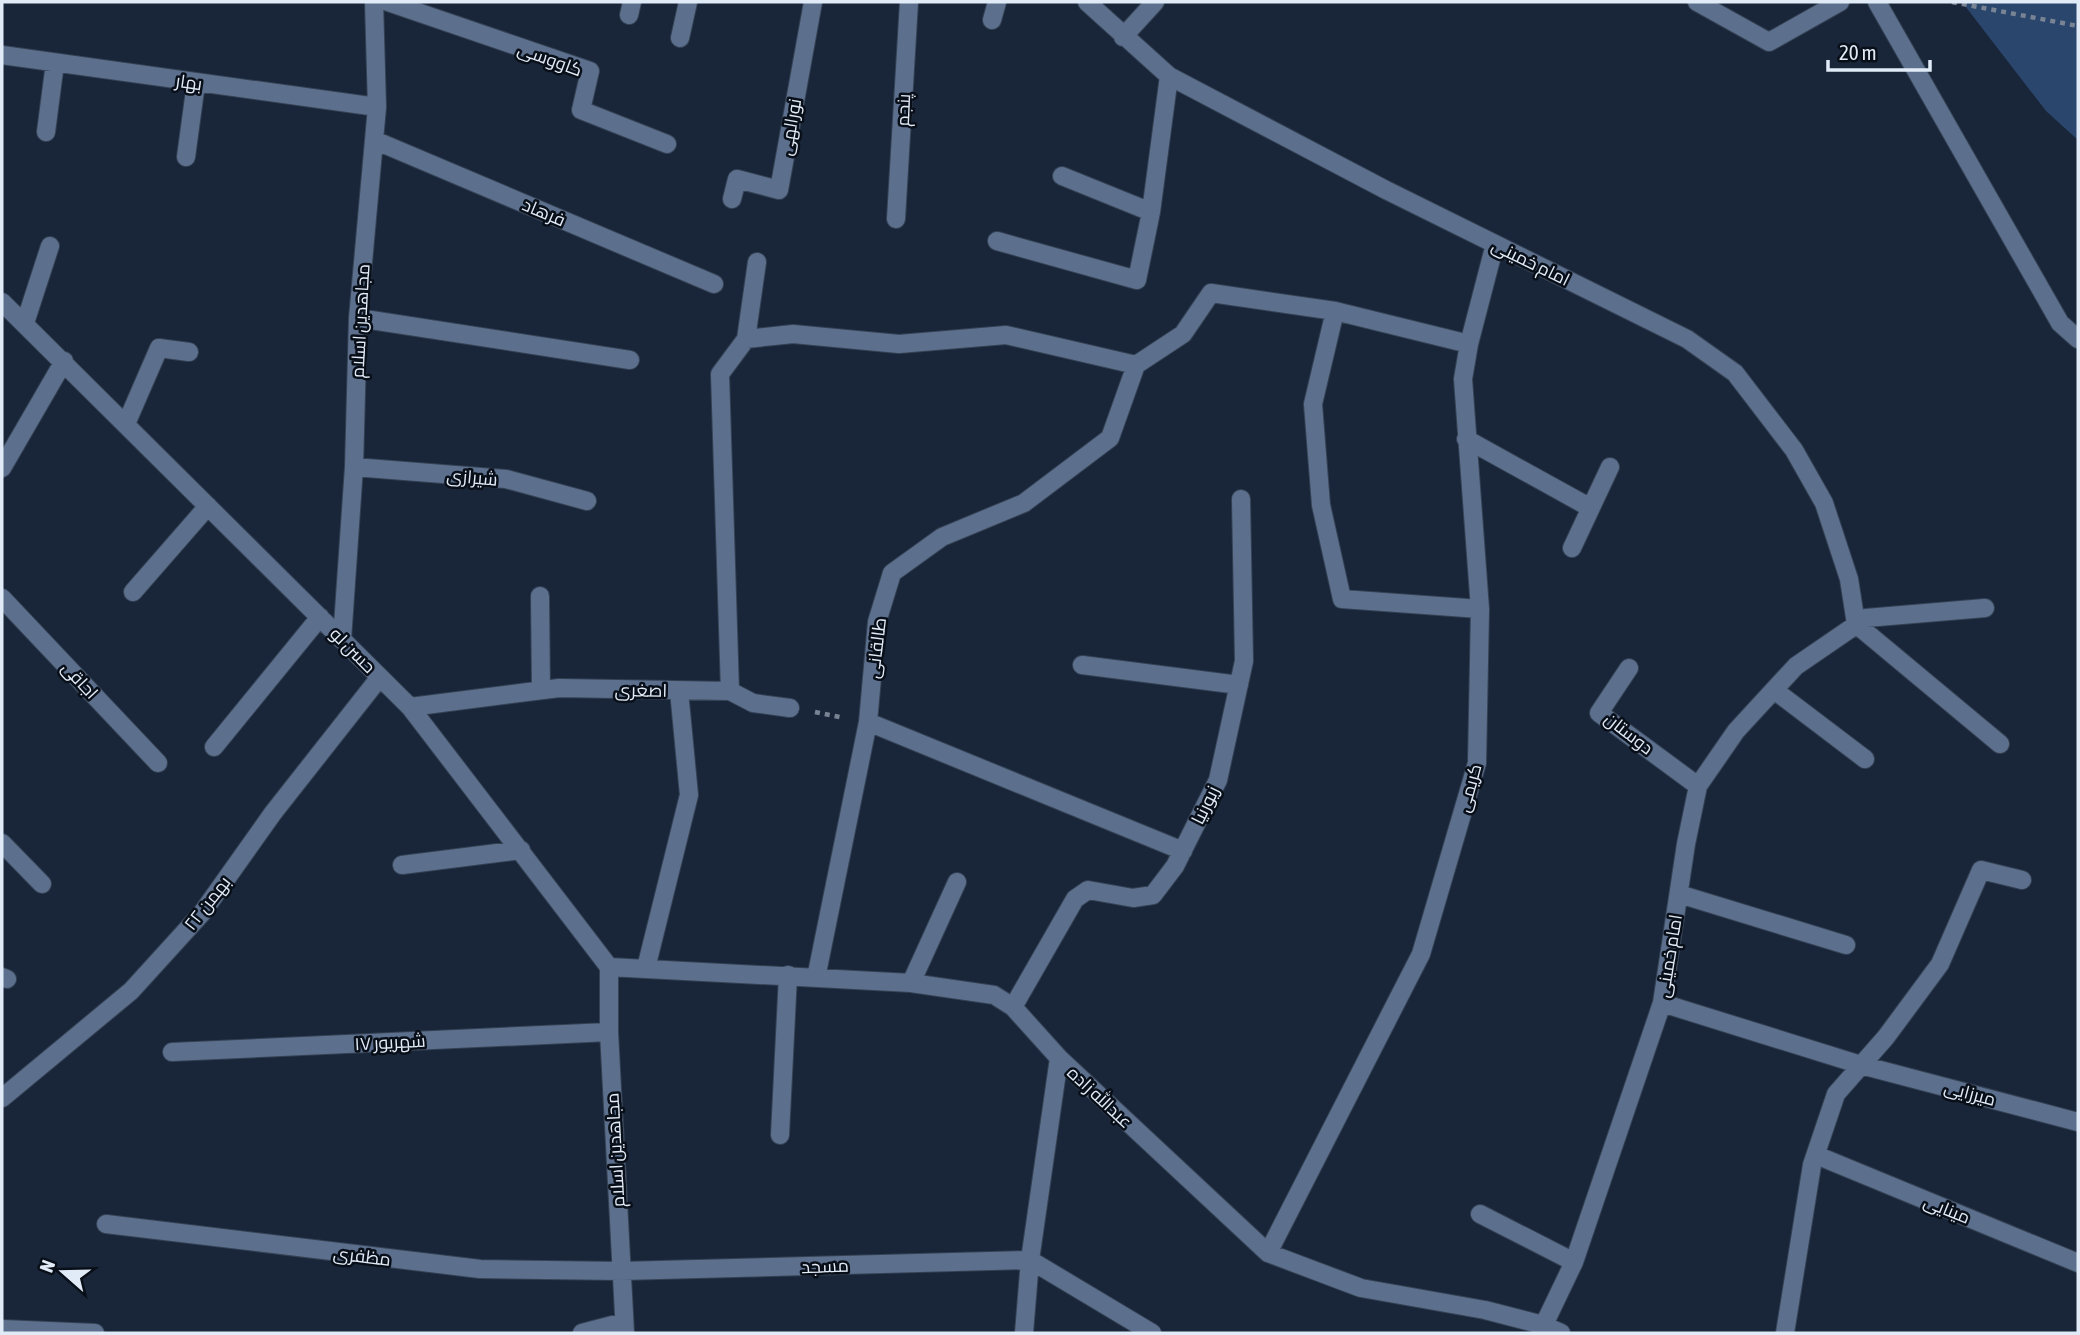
<svg xmlns="http://www.w3.org/2000/svg" width="2080" height="1335" font-family="'Asap Condensed',Cairo,sans-serif">
<style>
.green{fill:#2b466c}
.lines{fill:none;stroke-linecap:round;stroke-linejoin:round}
.minor-casing{stroke:#354254;stroke-width:20}
.path{stroke:#788393;stroke-width:4.5;stroke-dasharray:5 5;stroke-linecap:butt}
.minor{stroke:#5c708e;stroke-width:18}
.labels{text-anchor:middle;dominant-baseline:central;stroke-width:5;stroke-linejoin:round;paint-order:stroke}
.street-label{font-size:18px;fill:#e1ebf8;stroke:#090f18}
</style>
<rect width="100%" height="100%" fill="#192639"/>
<path class="green" d="M1962,2H2078V140L2046,111Z"/>
<g class="lines">
<g class="minor-casing">
<path id="minor" d="M388,2L590,71L581,110L667,144
M1087,2L1169,76L1386,190L1687,339L1735,373L1794,450L1824,503L1849,579L1856,624L2000,744
M1697,2L1769,42L1840,2
M1877,2L2060,323L2078,339
M629,15L632,2
M992,20L997,2
M1123,37L1155,2
M680,38L688,2
M2,55L377,107
M46,132L55,63
M374,140L714,284
M186,157L196,83
M1062,176L1151,212
M732,199L737,179L779,190L813,2
M896,219L909,2
M997,241L1137,280L1151,212L1169,76
M2,302L410,707L609,967
M1335,311L1313,404L1321,505L1342,599L1480,609
M358,318L630,360
M25,323L50,246
M746,339L757,262
M126,424L159,348L189,352
M1466,439L1589,507
M354,467L506,479L587,501
M2,468L64,361
M1572,548L1610,467
M133,592L208,506
M540,596L541,690
M2,598L158,763
M342,640L354,467L358,318L377,107L374,2
M1082,665L1239,685
M1629,668L1599,713L1698,786
M1774,690L1865,759
M730,691L720,374L746,339L793,334L899,344L1006,335L1136,365
M410,707L559,688L730,691L753,703L790,708
M868,722L1183,851
M214,747L320,617
M2,843L42,884
M402,865L521,850
M1679,894L1846,945
M609,967L911,983L994,995L1013,1007L1059,1058L1268,1253L1361,1288L1485,1310L1543,1325L1561,1333
M609,967V1032L625,1333
M646,968L689,795L679,691
M2,977L7,979
M816,978L868,722L877,622L892,573L942,537L1024,503L1110,438L1136,365L1183,334L1211,293L1335,311L1469,344
M911,983L957,882
M1662,1003L1861,1065L2078,1122
M1013,1007L1075,899L1088,890L1133,898L1153,895L1175,866L1218,780L1244,661L1241,499
M172,1052L609,1032
M2,1098L131,991L202,913L273,813L380,677
M780,1135L788,975
M1816,1155L2078,1263
M1480,1214L1574,1262
M106,1224L480,1269L621,1271L1030,1260L1152,1333
M1268,1253L1421,954L1477,763L1480,609L1463,379L1469,344L1495,244
M2,1329L95,1333
M582,1333L624,1322
M1024,1333L1030,1260L1059,1058
M1540,1333L1574,1262L1662,1003L1686,844L1698,786L1736,731L1796,666L1866,618L1985,608
M1785,1333L1812,1165L1836,1094L1886,1037L1940,964L1981,870L2022,880"/>
</g>
<path class="path" d="M1952,2L2078,26
M815,712L844,718"/>
<use href="#minor" class="minor"/>
</g>
<g class="labels">
<g class="street-label">
<text transform="translate(550 59) rotate(20)">کاووسی</text>
<text transform="translate(189 82) rotate(8)">بهار</text>
<text transform="translate(903 110) rotate(-87)">پنجم</text>
<text transform="translate(790 127) rotate(-80)">نورالهی</text>
<text transform="translate(544 212) rotate(23)">فرهاد</text>
<text transform="translate(1531 262) rotate(26)">امام خمینی</text>
<text transform="translate(360 321) rotate(-87)">مجاهدین اسلام</text>
<text transform="translate(472 477) rotate(5)">شیرازی</text>
<text transform="translate(876 648) rotate(-83)">طالقانی</text>
<text transform="translate(353 650) rotate(45)">حسن لو</text>
<text transform="translate(80 680) rotate(47)">اجاقی</text>
<text transform="translate(641 690) rotate(1)">اصغری</text>
<text transform="translate(1629 733) rotate(38)">دوستان</text>
<text transform="translate(1469 788) rotate(-75)">کریمی</text>
<text transform="translate(1205 805) rotate(-64)">زیورنیا</text>
<text transform="translate(207 903) rotate(-52)">۲۲ بهمن</text>
<text transform="translate(1669 956) rotate(-81)">امام خمینی</text>
<text transform="translate(390 1042) rotate(-3)">۱۷ شهریور</text>
<text transform="translate(1970 1093) rotate(15)">میرزایی</text>
<text transform="translate(1100 1097) rotate(43)">عبدالله زاده</text>
<text transform="translate(615 1150) rotate(-93)">مجاهدین اسلام</text>
<text transform="translate(1947 1209) rotate(22)">مینایی</text>
<text transform="translate(362 1256) rotate(7)">مظفری</text>
<text transform="translate(825 1266) rotate(-2)">مسجد</text>
</g>
</g>
<rect width="2080" height="1335" fill="none" stroke="#e1ebf8" stroke-width="7"/>
<g transform="translate(63 1272) rotate(290)" stroke="#090f18" stroke-width="5" paint-order="stroke">
<path d="M0-5L12 26L0 18L-12 26Z" fill="#e1ebf8"/>
<text y="-10" font-size="19" font-weight="bold" text-anchor="middle" fill="#e1ebf8">N</text>
</g>
<path d="M1828 60v10h102v-10" fill="none" stroke="#e1ebf8" stroke-width="3.5"/>
<text x="1839" y="60" font-size="21" fill="#e1ebf8" stroke="#090f18" stroke-width="5" paint-order="stroke">20 m</text>
</svg>
